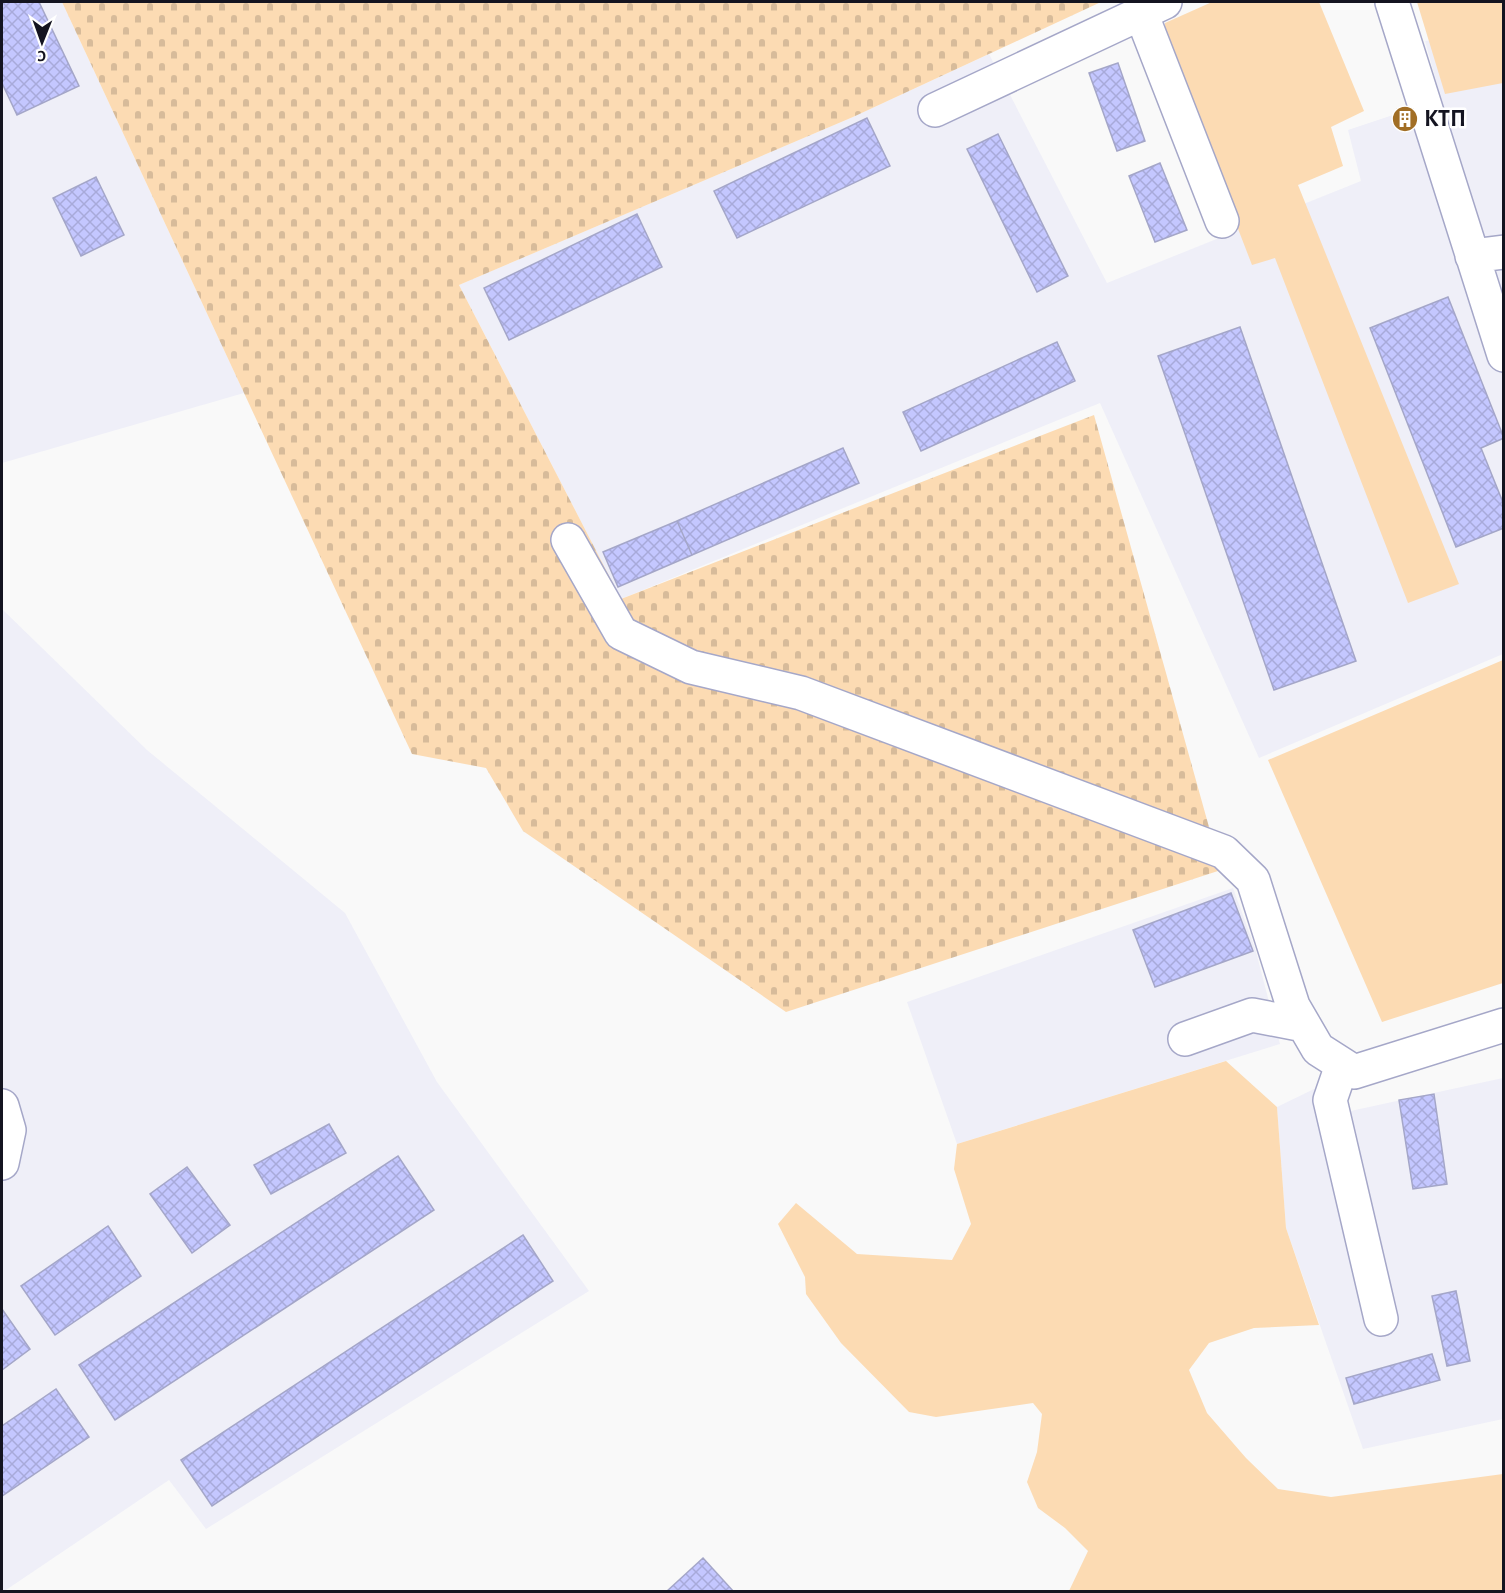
<svg xmlns="http://www.w3.org/2000/svg" width="1505" height="1593" font-family="'Alegreya Sans',sans-serif">
<style>
.built{fill:#efeff8}
.green{fill:#fcdbb3}
.cemetery{fill:url(#cemetery-stones)}
.building{fill:url(#building-cross-hatch);stroke:#a4a6c8;stroke-width:1.5}
.lines{fill:none;stroke-linecap:round;stroke-linejoin:round}
.minor-casing{stroke:#a5a7c8;stroke-width:36}
.minor{stroke:#fff;stroke-width:33}
.labels{text-anchor:middle;dominant-baseline:central;stroke-width:5;stroke-linejoin:round;paint-order:stroke}
.poi-label{font-size:24px;font-weight:bold;fill:#141420;stroke:#fff;text-anchor:start}
</style>
<defs>
<pattern id="cemetery-stones" width="16" height="16" patternUnits="userSpaceOnUse" patternTransform="scale(1.5)"><rect width="16" height="16" fill="#fcdbb3"/><path d="M2 7V4a2 2 0 0 1 4 0v3zM10 15v-3a2 2 0 0 1 4 0v3z" fill="#d7bb9a"/></pattern>
<pattern id="building-cross-hatch" width="8" height="8" patternUnits="userSpaceOnUse" patternTransform="scale(1.5)"><rect width="8" height="8" fill="#c4c7ff"/><path d="M0 0l8 8M0 8l8-8" fill="none" stroke="#a8aada"/></pattern>
</defs>
<rect width="100%" height="100%" fill="#f9f9f9"/>
<path class="built" d="M2,2H62L244,393L2,463Z
M1503,31V654L1259,758L1100,403L621,599L459,285L853,117L989,54L1107,283L1361,181L1348,130L1441,99L1425,41Z
M2,609L147,750L345,913L437,1082L589,1291L206,1529L169,1480L3,1592Z
M1233,888L1255,948L1280,1044L957,1144L907,1002Z
M1503,1078V1419L1363,1449L1286,1228L1277,1107L1314,1089L1346,1112Z"/>
<path class="green" d="M1212,2H1319L1364,111L1331,127L1343,166L1298,185L1459,584L1408,603L1275,258L1252,265L1165,40V23Z
M1417,2H1503V83L1445,94Z
M1503,660V983L1382,1022L1268,760Z
M1226,1061L1277,1107L1286,1228L1319,1325L1254,1328L1209,1343L1189,1370L1207,1413L1246,1458L1278,1489L1331,1497L1503,1474V1591H1069L1088,1551L1065,1528L1038,1508L1027,1482L1037,1452L1042,1414L1033,1403L936,1417L909,1412L841,1343L806,1294L805,1277L778,1224L796,1203L857,1254L952,1260L971,1224L954,1169L957,1144Z"/>
<path class="cemetery" d="M62,2H1101L853,117L459,285L621,599L1094,415L1221,870L786,1012L523,831L486,768L412,754Z"/>
<path class="building" d="M2,2H39L79,86L17,115L2,83Z
M1118,63L1145,141L1117,151L1089,73Z
M1412,110L1416,122L1399,128L1395,116Z
M867,118L890,166L737,238L714,191Z
M998,134L1068,276L1037,292L967,149Z
M1160,163L1187,230L1155,242L1129,176Z
M96,177L124,235L81,256L53,198Z
M637,214L662,267L509,340L484,288Z
M1448,297L1504,438L1481,448L1504,505V528L1456,547L1370,328Z
M1240,327L1356,661L1274,690L1158,356Z
M1057,342L1075,381L921,451L903,412Z
M843,448L859,483L692,555L677,521Z
M677,521L692,555L618,587L603,552Z
M1231,893L1253,951L1155,987L1133,930Z
M1434,1094L1447,1184L1413,1189L1399,1100Z
M329,1124L346,1153L271,1194L254,1165Z
M398,1156L434,1210L115,1420L79,1365Z
M187,1167L230,1225L192,1253L150,1194Z
M108,1226L141,1276L55,1335L21,1286Z
M523,1235L553,1281L212,1506L181,1460Z
M1456,1291L1470,1361L1447,1366L1432,1296Z
M2,1309L30,1349L2,1370Z
M1432,1354L1440,1380L1354,1404L1346,1378Z
M56,1389L89,1437L2,1496V1426Z
M703,1558L734,1592H666Z"/>
<g class="lines">
<g class="minor-casing">
<path id="minor" d="M1392,2L1504,355
M1141,13L1222,221
M935,110L1165,2
M1472,256L1504,252
M568,540L621,633L691,667L801,693L1224,852L1253,880L1293,1006L1318,1049L1354,1072L1504,1025
M1185,1039L1252,1015L1304,1025
M1342,1065L1330,1100L1381,1319
M2,1106L9,1130L2,1163"/>
</g>
<use href="#minor" class="minor"/>
</g>
<defs>
<g id="building-disc" transform="scale(1.35)"><circle r="9.5" fill="#a16e25" stroke="#fff"/><path d="M-4-6H4V6H1V3H-1V6H-4ZM-2.5-4.3h1.7v1.8h-1.7ZM.8-4.3h1.7v1.8H.8ZM-2.5-1h1.7V.8h-1.7ZM.8-1h1.7V.8H.8Z" fill="#fff"/></g>
</defs>
<g fill-rule="evenodd">
<use href="#building-disc" x="1405" y="119"/>
</g>
<g class="labels">
<g class="poi-label">
<text x="1424" y="119">КТП</text>
</g>
</g>
<rect width="1505" height="1593" fill="none" stroke="#141420" stroke-width="6"/>
<g transform="translate(42 42) rotate(181)" stroke="#ffffff" stroke-width="4.5" paint-order="stroke">
<path d="M0-4.5L10 22L0 15L-10 22Z" fill="#141420"/>
<text y="-9" font-size="16" font-weight="bold" text-anchor="middle" fill="#141420">С</text>
</g>
</svg>
